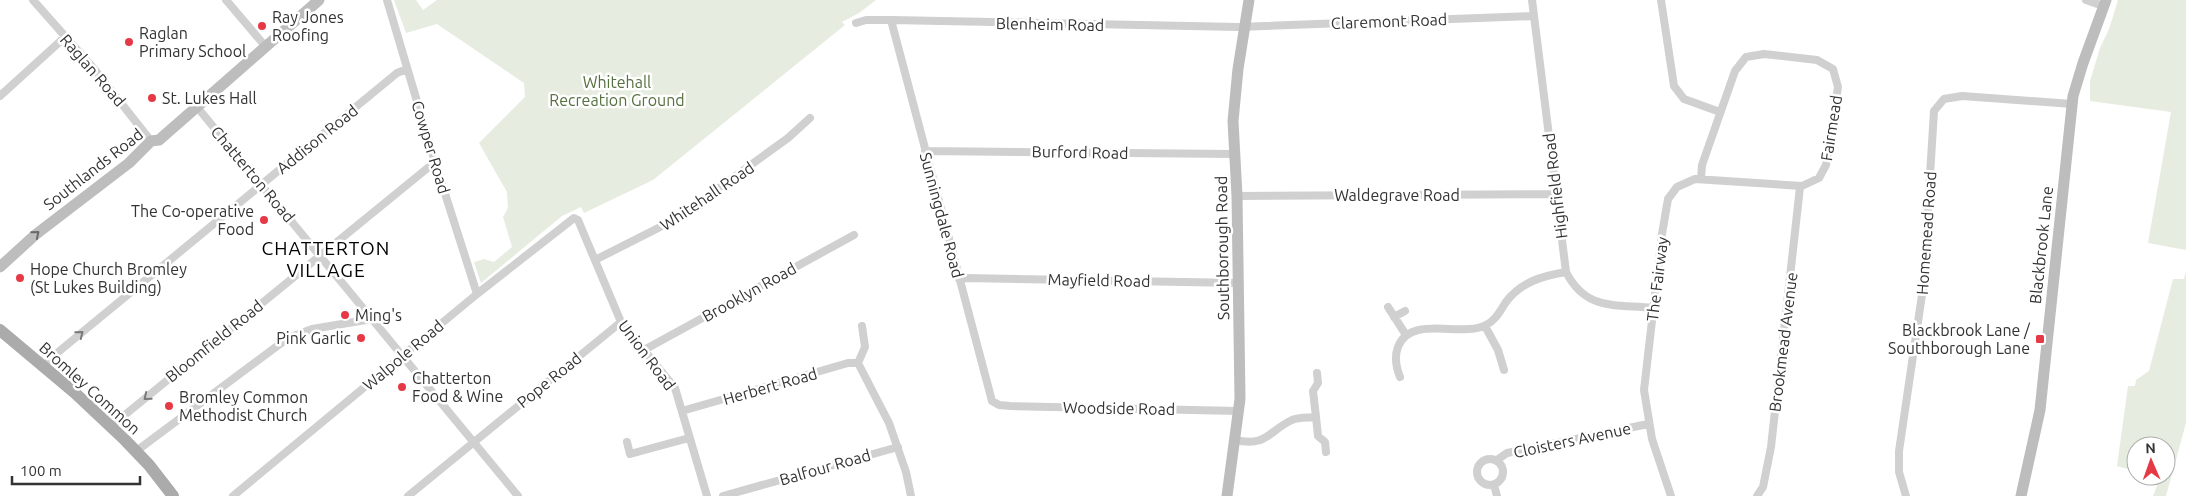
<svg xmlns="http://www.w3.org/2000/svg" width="2186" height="496" font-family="Ubuntu,sans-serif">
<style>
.green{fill:#e6ecdf}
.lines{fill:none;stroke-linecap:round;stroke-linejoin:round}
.street{stroke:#d0d0d0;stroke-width:8}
.secondary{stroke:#bdbdbd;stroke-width:11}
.primary{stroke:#ababab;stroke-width:12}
.oneway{stroke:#6a6a6a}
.oneway2{stroke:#7a7a7a}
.poi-dot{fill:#e63946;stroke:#fff;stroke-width:2}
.labels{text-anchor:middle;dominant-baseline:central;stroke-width:5;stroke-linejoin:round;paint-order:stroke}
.poi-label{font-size:16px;fill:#333;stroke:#fff;text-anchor:start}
.street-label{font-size:16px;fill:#333;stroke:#fff}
.park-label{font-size:16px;fill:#56703f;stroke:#fff}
.quarter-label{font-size:19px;letter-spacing:1px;fill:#000;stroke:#fff}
</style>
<rect width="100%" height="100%" fill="#fff"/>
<path class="green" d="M394,0H416L423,10L437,0H876L859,13L842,22L845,25L653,180L584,213L581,207L562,216L481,283L474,262L484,259L494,262L512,247L503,217L508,208L507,192L479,143L525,97L524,83L437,24L406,33Z
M2118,0H2186V250L2148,243L2171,112L2090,101V81L2100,48L2109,29Z
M2186,271V423L2166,496H2153L2160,478L2154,476H2166V446H2136V471L2117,466L2128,386H2135L2136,380L2149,371L2173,279H2184Z"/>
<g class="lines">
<path class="street" d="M33,0L95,70L151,141
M226,0L266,47
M387,0L435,162L477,294
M1532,0L1566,272C1586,311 1615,304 1653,308
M1661,0L1674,86L1684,99L1720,112
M2086,0L2103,6
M891,20L992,401L999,405L1010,406L1239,411
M856,23L866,20H891L1239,27L1534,16
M0,96L65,37
M197,107L518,496
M925,151L1235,154
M1237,196L1556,194
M595,260L676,219L788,138L810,118
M959,279L964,278L1239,283
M1388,307L1406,335
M1394,317L1405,311
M1485,326L1498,350L1504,370
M644,350L854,235
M858,363L889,423L906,472L911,496
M858,363L865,347L862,326
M44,366L57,353L397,73L407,69
M1400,377C1396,367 1394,357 1398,347C1410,314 1462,338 1486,325C1496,320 1500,311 1506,302C1521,282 1542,276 1566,272
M682,411L848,363H858
M1316,417L1318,436L1325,442L1326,452
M110,427L435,162
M1235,440C1267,447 1267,432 1292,420C1299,417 1309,418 1316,417L1313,391L1318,383L1317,373
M627,442L630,454L689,438
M135,452L288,338L312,329L372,319
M1477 472a13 13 0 1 1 26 0a13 13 0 1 1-26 0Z
M1497,460L1507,453L1648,424
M1494,485L1497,496
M233,496L477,294L574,218L578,220L621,322L675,388L707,496
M408,496L621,322
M723,496L898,447
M1671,496L1652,439L1644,390L1662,234L1668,199L1677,187L1695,179L1802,186L1819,178L1826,165L1838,87L1833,69L1817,60L1764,54L1746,57L1735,71L1702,165L1701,179
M1757,496L1763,487L1771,447L1800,187
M1906,496L1899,472V451L1923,288L1934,111L1944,99L1962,96L2072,104"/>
<path class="secondary" d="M0,267L35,235L129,163L151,141L159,140L319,0
M1227,496L1240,399L1237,196L1233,121L1238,69L1249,0
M2021,496L2040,410L2073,96L2083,63L2106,0"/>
<path class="primary" d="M0,330L75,393L125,440L149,465L173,496"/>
</g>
<defs><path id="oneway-chevron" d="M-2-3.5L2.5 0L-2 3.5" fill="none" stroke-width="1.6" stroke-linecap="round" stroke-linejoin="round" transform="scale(1.25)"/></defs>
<use class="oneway" href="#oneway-chevron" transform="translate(36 234) rotate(-40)"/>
<g class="oneway2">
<use href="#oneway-chevron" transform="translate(80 334) rotate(-39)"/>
<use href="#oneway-chevron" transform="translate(147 397) rotate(141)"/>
</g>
<g class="poi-dot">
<circle cx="262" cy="26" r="5"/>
<circle cx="129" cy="42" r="5"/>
<circle cx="152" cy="98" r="5"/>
<circle cx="264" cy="220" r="5"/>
<circle cx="20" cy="278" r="5"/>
<circle cx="345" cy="315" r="5"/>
<circle cx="361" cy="338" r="5"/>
<rect x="2035" y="334" width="10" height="10" rx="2.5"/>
<circle cx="402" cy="387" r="5"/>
<circle cx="169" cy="406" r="5"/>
</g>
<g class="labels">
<g class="poi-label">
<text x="272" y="17">Ray Jones<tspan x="272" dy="18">Roofing</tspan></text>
<text x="139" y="33">Raglan<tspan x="139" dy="18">Primary School</tspan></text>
<text x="162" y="98">St. Lukes Hall</text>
<text x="254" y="211" text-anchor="end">The Co-operative<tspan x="254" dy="18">Food</tspan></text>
<text x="30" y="269">Hope Church Bromley<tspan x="30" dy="18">(St Lukes Building)</tspan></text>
<text x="355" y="315">Ming's</text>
<text x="2030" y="330" text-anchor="end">Blackbrook Lane /<tspan x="2030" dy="18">Southborough Lane</tspan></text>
<text x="351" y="338" text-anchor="end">Pink Garlic</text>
<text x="412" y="378">Chatterton<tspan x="412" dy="18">Food &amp; Wine</tspan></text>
<text x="179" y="397">Bromley Common<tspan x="179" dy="18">Methodist Church</tspan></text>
</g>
<g class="street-label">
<text transform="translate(1389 21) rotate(-2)">Claremont Road</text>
<text transform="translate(1050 24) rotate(1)">Blenheim Road</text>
<text transform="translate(93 70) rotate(49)">Raglan Road</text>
<text transform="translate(1831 128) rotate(-81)">Fairmead</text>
<text transform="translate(317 139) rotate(-39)">Addison Road</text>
<text transform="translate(431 147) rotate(73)">Cowper Road</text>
<text transform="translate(1080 152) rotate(1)">Burford Road</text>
<text transform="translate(93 169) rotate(-38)">Southlands Road</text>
<text transform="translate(253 174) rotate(50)">Chatterton Road</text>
<text transform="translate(1555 186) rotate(-97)">Highfield Road</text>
<text x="1397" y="195">Waldegrave Road</text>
<text transform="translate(707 196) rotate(-34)">Whitehall Road</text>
<text transform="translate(942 215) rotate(75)">Sunningdale Road</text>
<text transform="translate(1926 233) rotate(-86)">Homemead Road</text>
<text transform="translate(2041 245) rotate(-84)">Blackbrook Lane</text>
<text transform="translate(1222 248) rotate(-91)">Southborough Road</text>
<text transform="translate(1657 279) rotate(-83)">The Fairway</text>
<text transform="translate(1099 280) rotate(1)">Mayfield Road</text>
<text transform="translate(749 292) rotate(-29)">Brooklyn Road</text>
<text transform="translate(214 341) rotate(-39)">Bloomfield Road</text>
<text transform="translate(1783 342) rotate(-83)">Brookmead Avenue</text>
<text transform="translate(403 355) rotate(-40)">Walpole Road</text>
<text transform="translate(647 355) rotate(53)">Union Road</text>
<text transform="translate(549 380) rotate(-39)">Pope Road</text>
<text transform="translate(770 386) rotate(-16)">Herbert Road</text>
<text transform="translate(90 388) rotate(42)">Bromley Common</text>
<text transform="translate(1119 408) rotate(1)">Woodside Road</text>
<text transform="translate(1572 440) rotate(-12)">Cloisters Avenue</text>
<text transform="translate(825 467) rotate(-16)">Balfour Road</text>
</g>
<g class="park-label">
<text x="617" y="82">Whitehall<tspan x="617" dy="18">Recreation Ground</tspan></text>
</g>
<g class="quarter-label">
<text x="326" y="248">CHATTERTON<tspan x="326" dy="22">VILLAGE</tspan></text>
</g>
</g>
<g transform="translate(2151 461) rotate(358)"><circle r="24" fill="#ffffff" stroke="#adadad"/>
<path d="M0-4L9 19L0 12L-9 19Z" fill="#e63946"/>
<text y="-8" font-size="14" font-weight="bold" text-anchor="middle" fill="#333333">N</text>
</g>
<path d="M12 476v8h128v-8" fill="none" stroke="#333333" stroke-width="2.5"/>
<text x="20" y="476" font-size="15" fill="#333333" stroke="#ffffff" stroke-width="4" paint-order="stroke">100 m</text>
</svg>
